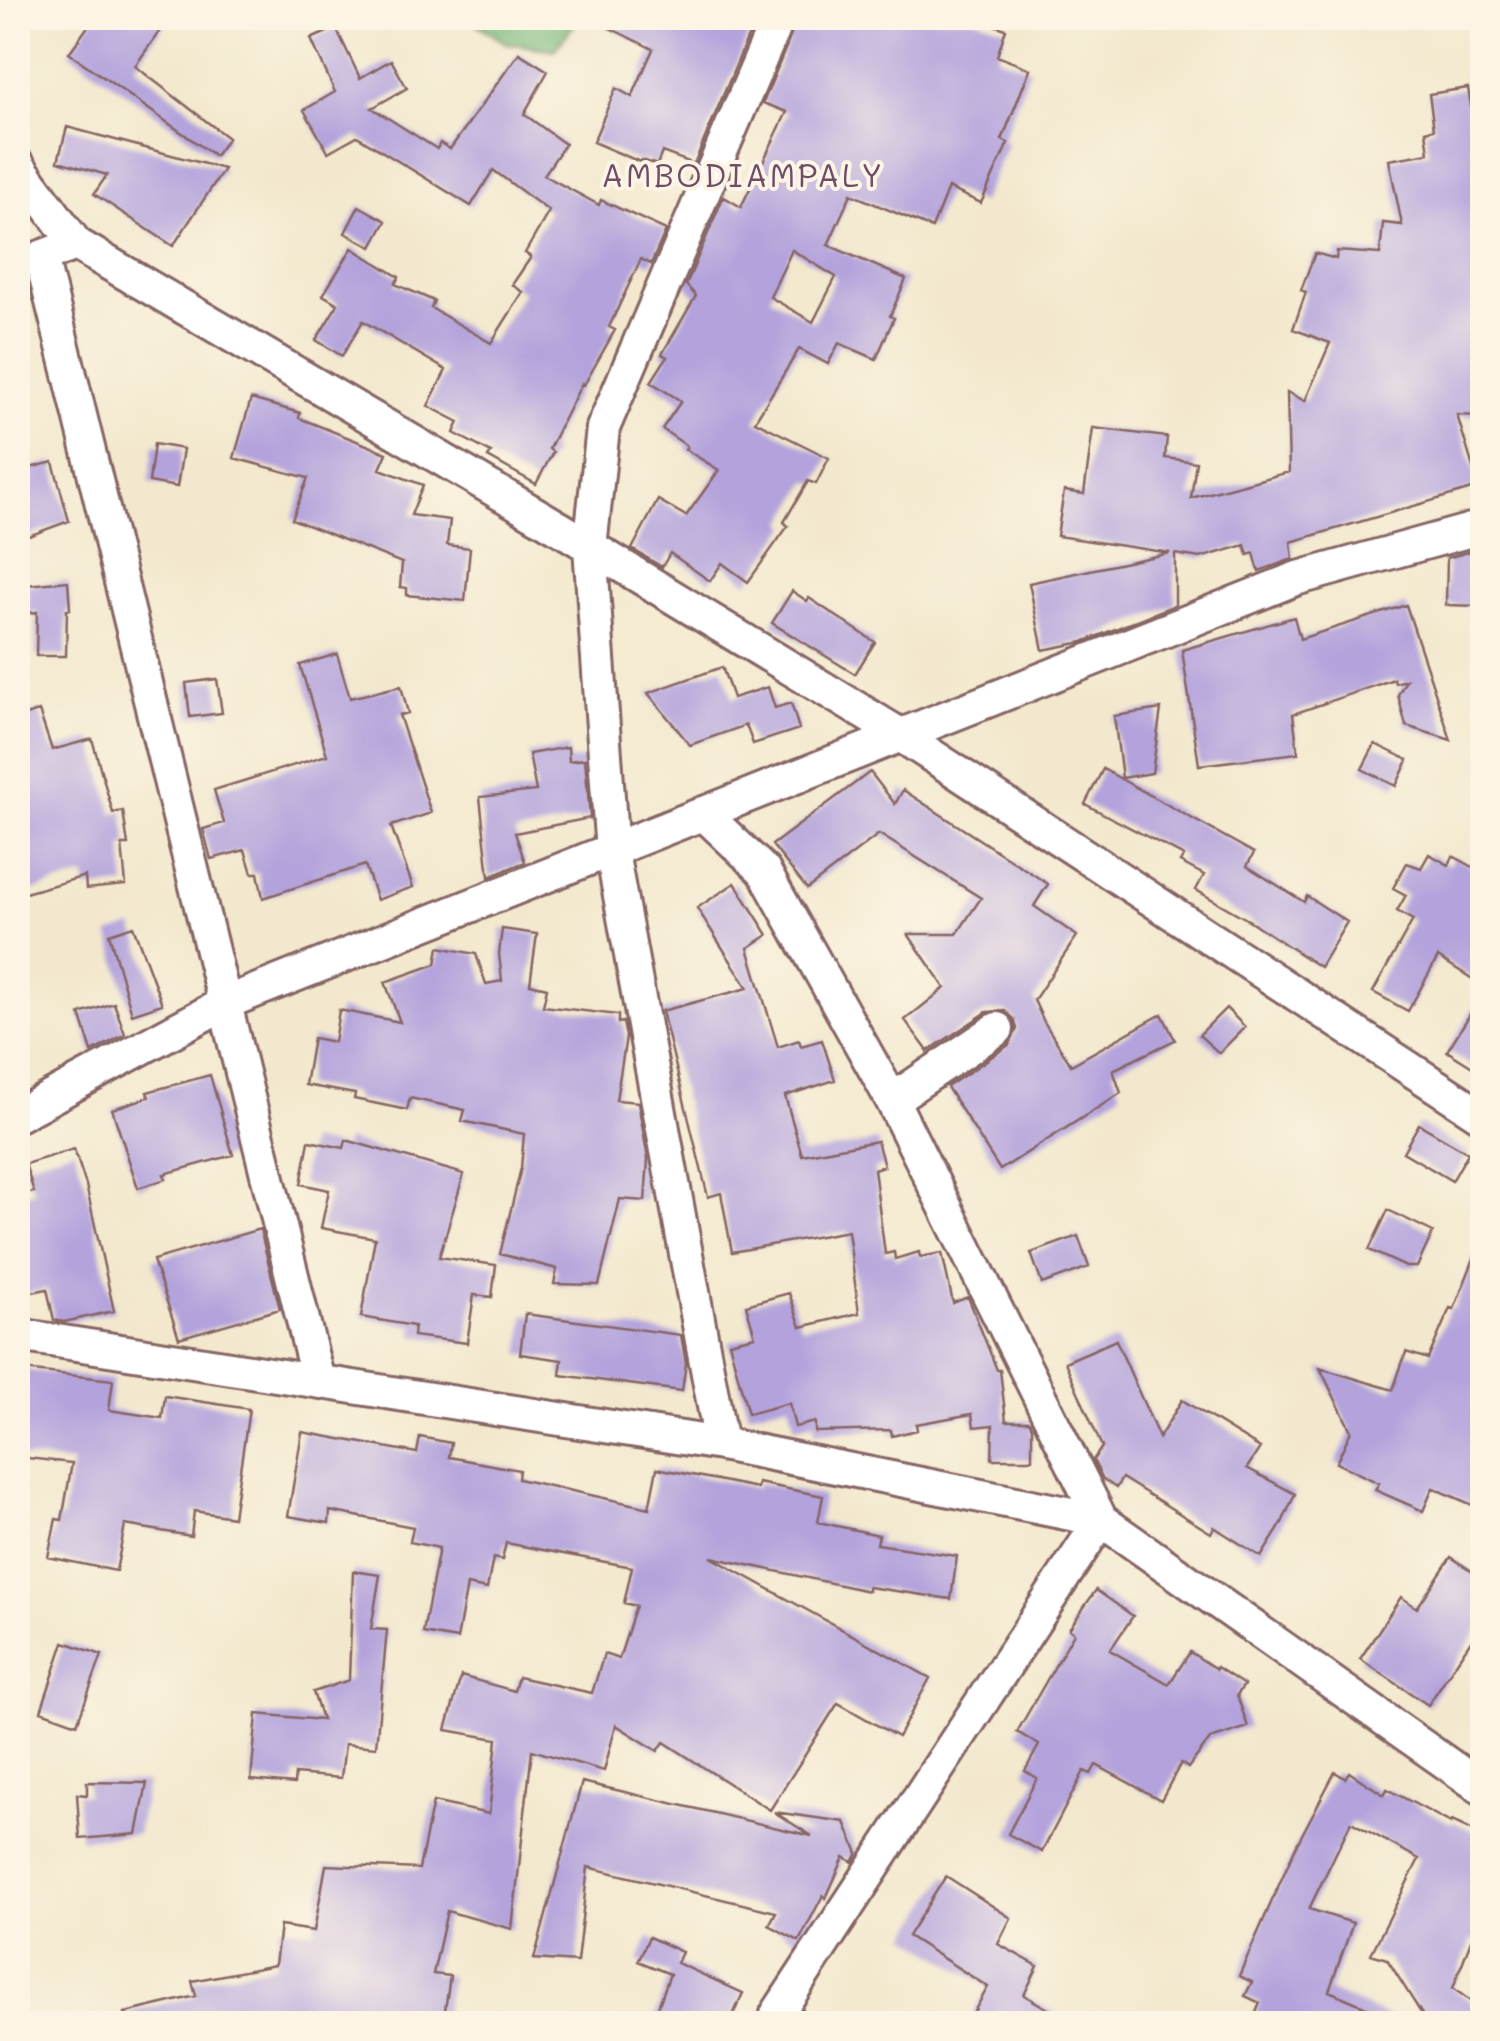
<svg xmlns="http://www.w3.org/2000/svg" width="1500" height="2041" font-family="Mali,sans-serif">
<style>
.forest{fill:#78b87a;stroke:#616c52;stroke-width:2.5}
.building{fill:#b3a2dc;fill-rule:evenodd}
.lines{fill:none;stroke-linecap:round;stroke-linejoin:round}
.minor-casing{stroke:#856564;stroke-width:38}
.minor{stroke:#fff;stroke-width:32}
.labels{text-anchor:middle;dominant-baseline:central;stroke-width:8;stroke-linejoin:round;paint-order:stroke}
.neighbourhood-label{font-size:32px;letter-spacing:2.5px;fill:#6f4d69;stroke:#fcf5e5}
</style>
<rect width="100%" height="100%" fill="#fcf5e5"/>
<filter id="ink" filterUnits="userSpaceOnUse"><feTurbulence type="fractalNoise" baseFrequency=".01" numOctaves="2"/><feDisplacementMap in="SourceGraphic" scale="20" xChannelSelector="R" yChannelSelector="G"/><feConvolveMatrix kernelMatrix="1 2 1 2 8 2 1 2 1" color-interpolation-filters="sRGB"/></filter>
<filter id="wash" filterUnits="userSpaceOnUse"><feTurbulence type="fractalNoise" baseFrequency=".0048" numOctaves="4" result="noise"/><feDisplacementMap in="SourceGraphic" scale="40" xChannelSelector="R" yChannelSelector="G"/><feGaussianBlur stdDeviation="2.25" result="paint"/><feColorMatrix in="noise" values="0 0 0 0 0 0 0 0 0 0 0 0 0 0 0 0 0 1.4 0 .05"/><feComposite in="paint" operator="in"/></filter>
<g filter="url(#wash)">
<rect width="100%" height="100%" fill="#f3e8cd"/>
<path class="forest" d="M468,18H579L555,50L506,43Z"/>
<g id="blocks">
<path class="building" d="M94,18H169L135,66L228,138L215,156L69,53Z
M589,18H756L694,164L662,152L657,165L642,160L640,162L593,142L616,88L632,97L653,49Z
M798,18H973L1006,29L997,56L1030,69L1002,140L1008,143L981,203L948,188L932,228L851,194L828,245L906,279L890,316L894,318L876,359L839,343L828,364L799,349L755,421L829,458L816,484L808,481L784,522L788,526L748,582L722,563L710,581L670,553L662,567L632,549L658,500L686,516L719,470L685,449L687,446L662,429L681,401L651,382L667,357L662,354L696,296L686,285L722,200L724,197L741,207L787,112L763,103ZM792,250L836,277L813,322L770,297Z
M336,28L360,78L391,60L407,88L372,108L437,149L440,143L450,149L519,53L548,71L524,114L565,144L544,175L599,205L601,200L666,230L651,264L641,259L609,327L615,330L584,385L582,383L549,449L553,452L536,484L488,457L491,453L454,433L459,422L428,406L446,370L363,321L342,356L316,340L338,304L323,295L352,248L399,277L395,284L434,301L431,308L491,343L523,292L512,285L531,257L525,253L549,211L493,170L471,206L357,136L328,152L304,110L335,92L311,39Z
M1468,88L1482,170V268H1479L1482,416L1457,415L1479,487L1291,542L1293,559L1259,571L1254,553L1248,555L1245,545L1200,558L1175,554V605L1083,642L1043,650L1029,583L1170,553L1057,536L1064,491L1084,494L1093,428L1167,437L1165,458L1196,462L1191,498L1289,472L1287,392L1305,401L1330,343L1293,329L1306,292L1301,290L1315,253L1336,259L1337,251L1380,254L1383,223L1402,225L1389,160L1429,153L1426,131L1434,129L1429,94Z
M67,127L224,169L173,246L94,194L107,175L58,161Z
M359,206L386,221L372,247L345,233Z
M251,399L300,413L299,418L387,453L380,469L423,485L411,515L450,520L447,545L470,548L465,601L407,595V588L400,587L402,563L292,519L308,478L234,458Z
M154,444L183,449L177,487L149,482Z
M53,462L69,521L18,540V471Z
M1482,548V606L1446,605L1447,558Z
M68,581L70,609L67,610L66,656H36L37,612L29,613L27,585Z
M792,591L807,601L809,598L875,642L855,674L772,623Z
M1406,605L1451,740L1406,726L1398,695L1406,680L1395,683L1394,679L1293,714L1298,753L1199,765L1182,650L1294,617L1300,639Z
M337,654L350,698L401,686L408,713L399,715L431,813L391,826L413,887L377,900L365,865L263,898L258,873H252L245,850L211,859L203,829L224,823L214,790L327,755L300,665Z
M722,667L733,698L768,687L775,708L791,703L799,729L753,744L746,725L690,745L648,693Z
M217,679L222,713L190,717L186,683Z
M1161,709L1152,773L1122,778L1114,716Z
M39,711L52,750L92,739L113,813L123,811L128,845H122L126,885L86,889L85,876L18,895V717Z
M1375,744L1408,760L1396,786L1362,769Z
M568,747L569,761L585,759L590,818L515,833L525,862L489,877L480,797L536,791L529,754Z
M1103,769L1254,853L1247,866L1304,902L1307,896L1347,922L1320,967L1250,921L1196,890L1204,875L1180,862L1184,856L1085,804Z
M870,772L895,804L903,790L1048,884L1034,906L1077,936L1034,1000L1044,1022L1071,1065L1162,1014L1175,1040L1113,1070L1121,1093L1000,1170L947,1087L1009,1045L1017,1029L1014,1019L1005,1011L987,1012L928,1051L905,1020L945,988L908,934H957L981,898L879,834L807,889L772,845Z
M1429,854L1449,865L1453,856L1482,872V985L1438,957L1408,1011L1373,992L1413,920L1397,911L1406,895L1393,888L1407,863L1421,868Z
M735,883L768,935L748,948L778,1047L799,1040L801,1046L822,1040L835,1080L785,1096L802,1155L877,1141L884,1166L874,1169L885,1254L894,1252L895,1259L919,1252L920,1257L942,1253L953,1303L968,1297L997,1370H1000L1006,1421H1029L1032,1427V1459H992L993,1425L974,1427L972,1414L916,1424L917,1430L892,1436L891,1430L815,1432V1422L795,1427L789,1403L748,1414L729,1342L755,1336L746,1305L789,1293L801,1327L859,1313L848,1231L732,1252L721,1193L708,1197L662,1011L748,988L697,908Z
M133,926L162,1004L132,1014L109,934Z
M502,929L537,934L530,984L547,988L543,1006L618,1015V1023L623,1022L626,1037L616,1100L638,1102L648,1159L645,1201L620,1199L599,1285L554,1284L557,1269L500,1254L521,1168L524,1134L462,1121L465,1110L410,1098L407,1110L354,1099L355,1094L305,1085L313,1038L334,1042L339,1010L400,1022L385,982L436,964L439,947L476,954L486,984L502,981L499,954Z
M1482,995V1073L1447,1051Z
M114,1003L125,1034L92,1052L80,1014Z
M1226,1008L1245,1027L1219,1053L1199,1035Z
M210,1075L233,1155L164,1174L166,1179L138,1188L112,1109L149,1097L147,1092Z
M1419,1124L1468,1153L1452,1181L1403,1152Z
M346,1140L464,1174L439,1257L496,1265L492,1297L474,1295L467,1343L413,1336L414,1326L361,1317L375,1238L321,1228L329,1190L301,1184L309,1141L344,1148Z
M74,1149L86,1185L114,1311L64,1322L54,1320L47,1289L18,1295V1195L34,1192L25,1164Z
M1388,1210L1433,1232L1417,1267H1406L1369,1250Z
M260,1229L280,1309L179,1338L153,1260Z
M1078,1236L1089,1267L1042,1284L1031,1253Z
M1481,1241L1482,1509L1433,1488L1423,1511L1375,1490L1379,1483L1336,1463L1351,1431L1320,1368L1393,1390L1406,1352L1428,1359L1450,1308L1454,1309Z
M525,1314L681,1335L686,1363L682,1391L560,1375L562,1360L520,1354Z
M1116,1340L1159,1438L1182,1400L1260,1448L1247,1468L1295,1494L1281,1525L1261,1557L1214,1527L1211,1533L1122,1478L1116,1488L1103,1479L1093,1460L1102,1447L1065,1362Z
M24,1370L113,1380L109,1410L162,1418L165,1396L249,1409L233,1517L194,1511L191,1536L125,1525L116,1571L48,1557L56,1519L62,1520L72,1463L18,1457Z
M302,1432L417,1453L420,1437L451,1443L449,1457L519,1470L518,1479L649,1508L657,1468L757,1488L758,1483L823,1496L818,1522L879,1535L877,1544L957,1556L951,1599L868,1587V1591L711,1557L930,1678L898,1737L838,1703L770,1810L664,1742L658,1751L616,1725L604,1771L532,1750L512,1929L447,1911L433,1974L450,1976L443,2024H127L125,2013L196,1996L192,1981L275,1965L280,1926L314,1931L326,1865L419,1869L433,1802L489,1814L497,1739L446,1730L461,1676L514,1691L518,1677L592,1693L604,1654L619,1659L636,1606L624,1603L632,1567L506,1543L502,1560L493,1558L487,1589L467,1585L457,1639L423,1633L439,1548L410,1542L413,1527L330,1511L329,1523L288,1516Z
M1451,1557L1482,1578V1624L1428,1705L1360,1659L1401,1597L1417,1608Z
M353,1571L380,1575L371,1629L387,1630L376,1747L345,1744L341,1778L295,1774L294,1784L251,1780L257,1714L322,1720L313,1692L349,1680Z
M1096,1590L1133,1616L1110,1650L1169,1684L1190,1652L1216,1669L1217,1667L1244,1685L1237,1695L1248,1727L1210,1739L1188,1768L1181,1763L1161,1800L1096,1765L1091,1774L1084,1771L1042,1852L1008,1834L1037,1778L1025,1771L1039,1745L1017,1732L1074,1633L1069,1629Z
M64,1642L102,1655L77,1724L41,1711Z
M1335,1772L1345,1778L1349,1772L1384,1795L1387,1789L1451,1823L1452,1821L1482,1835V1945L1471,1940L1453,1988L1482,2010V2024H1428L1387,1959L1371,1954L1419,1859L1351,1822L1309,1909L1353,1923L1329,1991L1406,2024H1274L1255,2015L1260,2003L1245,1996L1252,1982L1239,1976L1296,1846Z
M87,1782L147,1783L137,1834L80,1839L77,1794L87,1795Z
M582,1782L812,1836L774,1812L845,1822L858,1853L853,1862L844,1857L826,1898L823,1895L799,1941L769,1925L776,1912L588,1867L577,1962L534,1959Z
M946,1876L1011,1918L998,1944L1038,1966L1024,1995L1074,2024H967L988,1987L908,1936Z
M649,1937L682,1952L677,1963L743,1993L729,2024H652L670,1974L638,1961Z"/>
</g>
</g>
<g filter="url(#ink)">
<use href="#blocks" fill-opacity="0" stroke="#856564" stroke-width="2.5"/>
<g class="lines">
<g class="minor-casing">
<path id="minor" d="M18,165L76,244
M703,813L764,871L892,1100L1101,1520L777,2014L792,2024
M892,1100L997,1029
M18,1115L225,1003L1295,579L1482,527
M18,1335L721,1444L1101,1520L1482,1788
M318,1381L41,257L76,244L561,529L902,736L1482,1116
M721,1444L612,852L590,547L603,428L778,18"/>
</g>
<use href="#minor" class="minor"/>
</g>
</g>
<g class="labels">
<g class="neighbourhood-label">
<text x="743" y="174">AMBODIAMPALY</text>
</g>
</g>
<rect width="1500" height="2041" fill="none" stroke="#fcf5e5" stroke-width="60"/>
</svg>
